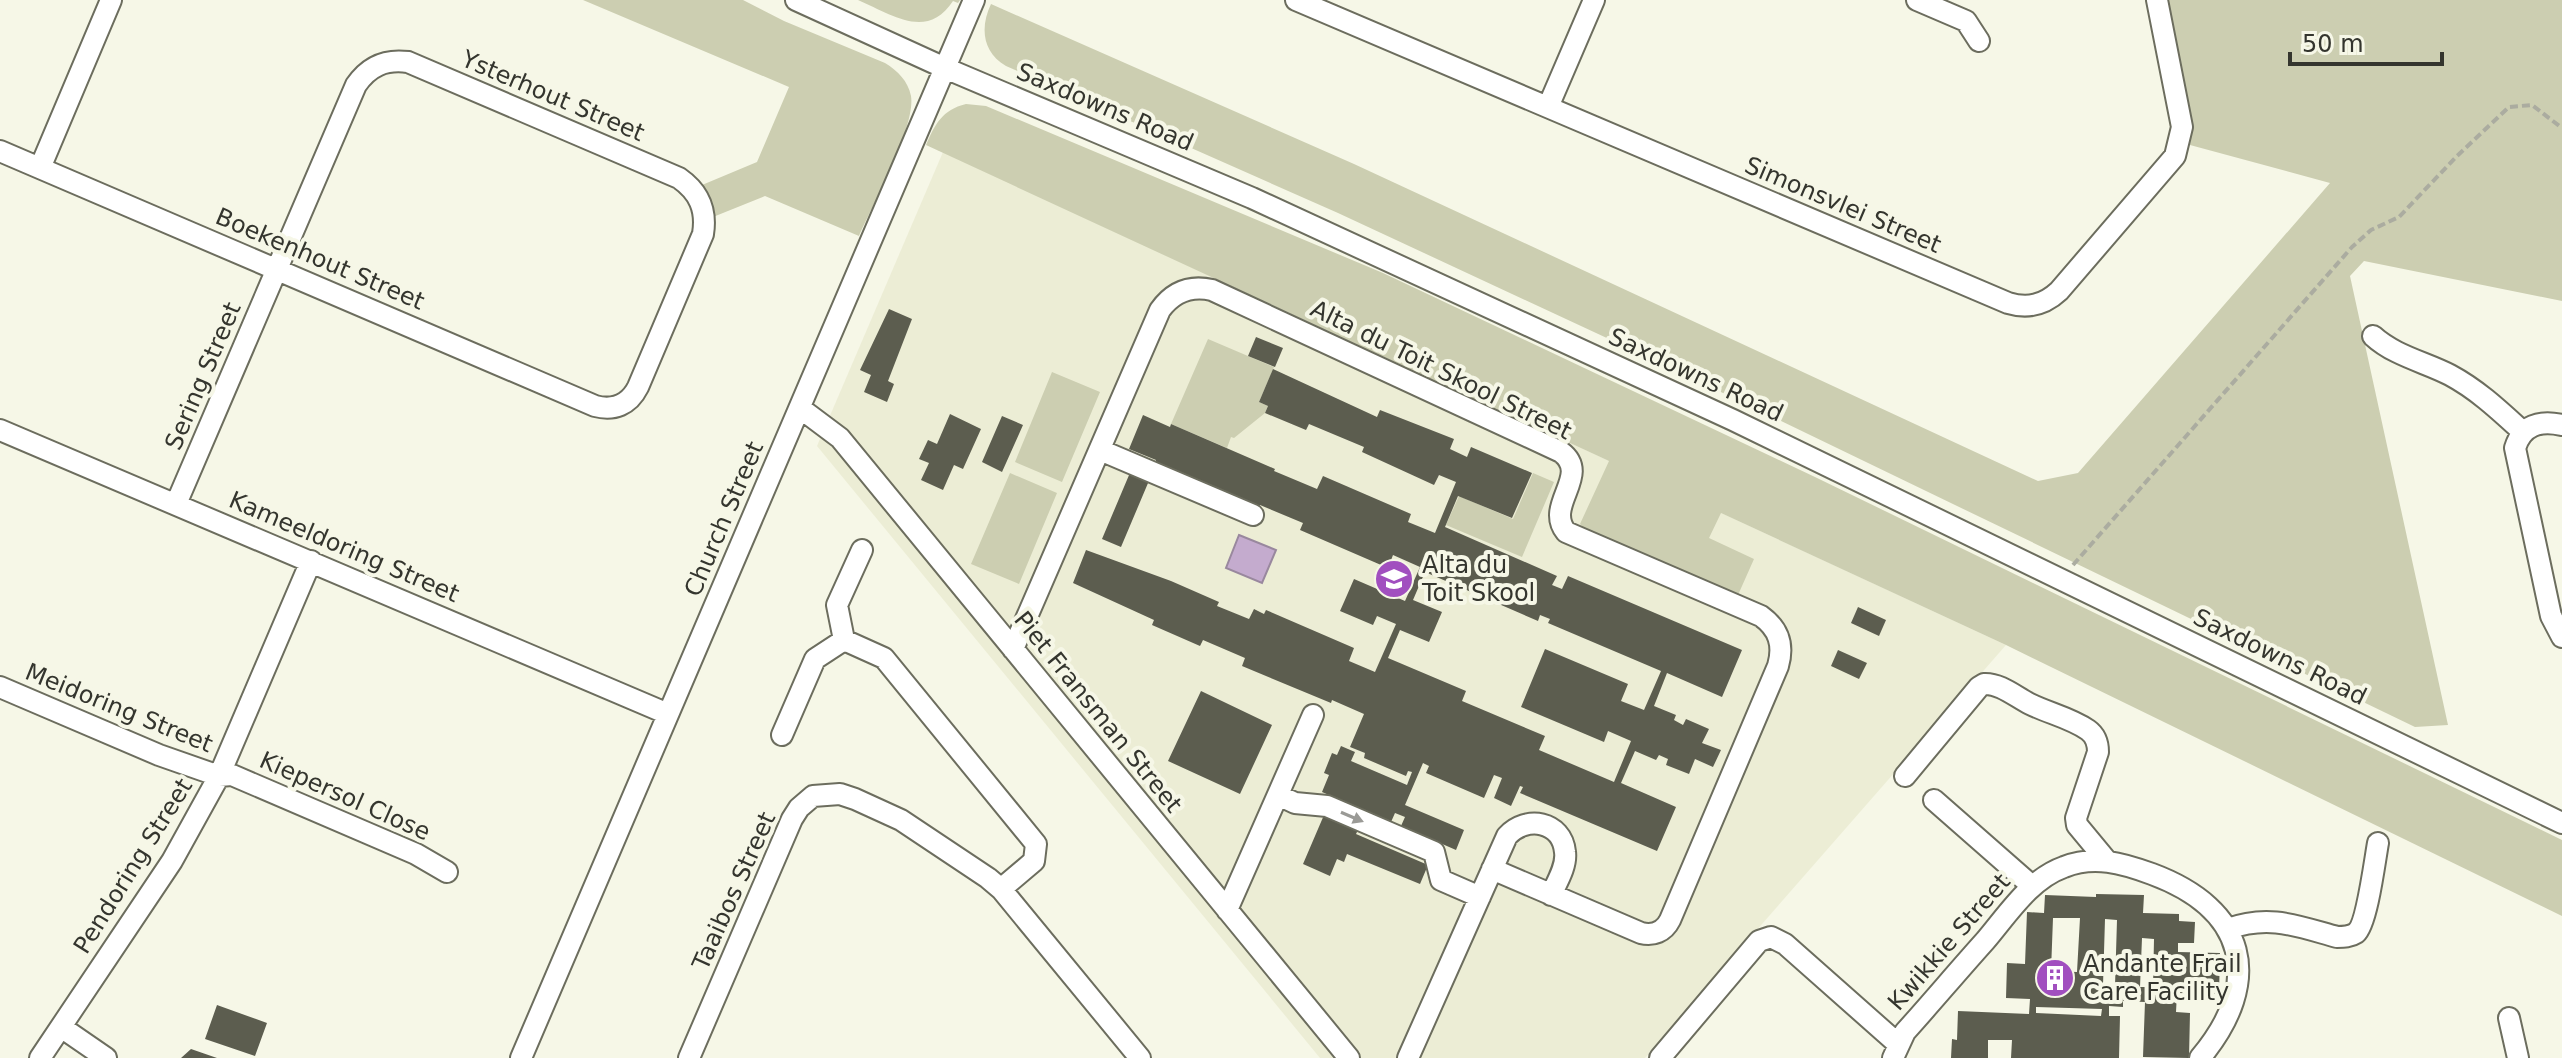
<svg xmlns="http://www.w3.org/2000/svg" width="2562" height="1058" font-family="'DejaVu Sans',sans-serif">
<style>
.built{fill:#ecedd5}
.green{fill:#ccceb1}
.water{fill:#c4abce;stroke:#99889e;stroke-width:2}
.building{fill:#5c5d4f;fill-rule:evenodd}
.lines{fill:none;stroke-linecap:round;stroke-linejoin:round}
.minor-casing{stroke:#6c6d5e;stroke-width:24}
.path{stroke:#abaca0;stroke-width:4;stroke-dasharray:8 4;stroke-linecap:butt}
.minor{stroke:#fff;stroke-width:20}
.oneway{fill:#9a9a96}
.labels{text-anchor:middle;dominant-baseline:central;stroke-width:8;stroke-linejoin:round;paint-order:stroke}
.street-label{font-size:24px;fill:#34352e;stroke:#f6f7e7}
.poi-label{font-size:24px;fill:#34352e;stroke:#f6f7e7;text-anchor:start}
</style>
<rect width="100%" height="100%" fill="#f6f7e7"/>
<path class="built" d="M943,152L2006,645L1645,1058H1320L817,446Z"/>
<path class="green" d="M583,0H743L784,21L885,63C898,71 908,81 911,96C916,126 872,206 859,236L765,196L713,217L711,201L702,185L757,162L789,87Z
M858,0H960L958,3L953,1C927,41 891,14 858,0Z
M2168,0H2562V301L2364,261L2350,276L2448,725L2415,727L1667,366L1338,213L1006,66C982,52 980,27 991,4L1354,164L2038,481L2078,473L2330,183L2190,145L2192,119Z
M966,104L986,106L1383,273L1815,477L2562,840V916L2006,645L1721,513L1709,538L1754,559L1738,595L1587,531L1580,524L1609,461L926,145C935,124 942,110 966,104Z
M1208,339L1274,367L1259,402L1268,406L1265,413L1234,438L1231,437L1227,448L1171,424Z
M1052,372L1100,392L1062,482L1015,462Z
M1010,473L1057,493L1019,584L971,564Z
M1533,473L1554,482L1522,557L1446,525L1459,496L1513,519Z"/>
<path class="water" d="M1239,535L1276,550L1262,583L1226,568Z"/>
<path class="building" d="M889,309L912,319L888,381L894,384L887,402L864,392L871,375L860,370Z
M1256,337L1283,348L1275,367L1248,356Z
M1273,369L1377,417L1380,410L1454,439L1450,449L1467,457L1471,447L1532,473L1512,518L1458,496L1445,527L1557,576L1552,585L1562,589L1568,576L1742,650L1722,697L1667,673L1654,706L1676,715L1674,720L1683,725L1686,719L1709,729L1702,743L1721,750L1713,767L1695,759L1689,774L1666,765L1668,759L1659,755L1656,760L1635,751L1621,783L1676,807L1657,851L1520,793L1523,787L1520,786L1511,806L1494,798L1502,778L1494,775L1484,798L1426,773L1429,766L1423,763L1405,805L1464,830L1456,850L1401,826L1405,817L1395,813L1391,822L1322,792L1329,775L1324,773L1332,753L1337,755L1341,746L1355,752L1351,761L1407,785L1412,772L1408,771L1406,776L1364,758L1365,753L1350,747L1364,714L1332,700L1331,703L1242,666L1245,658L1203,640L1200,646L1152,625L1154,620L1073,583L1086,550L1171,581L1219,602L1217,606L1249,619L1254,609L1264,614L1266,610L1354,648L1349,661L1375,672L1396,624L1377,616L1373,625L1340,611L1344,602L1354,579L1405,601L1420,567L1393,555L1388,568L1300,530L1303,523L1260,505L1257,512L1155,464L1156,460L1129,449L1143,415L1170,427L1171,424L1275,469L1274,471L1317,489L1323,476L1411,514L1408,522L1435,533L1456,482L1439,475L1434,485L1362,452L1364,447L1309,424L1306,430L1265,413L1268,406L1259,402ZM1425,572L1538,621L1540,615L1550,619L1548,623L1661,671L1644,710L1621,701L1628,684L1545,649L1521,707L1604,742L1608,731L1631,741L1614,782L1539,750L1545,736L1462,701L1466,691L1388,658L1400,630L1429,642L1442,612L1413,600Z
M950,414L981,429L963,469L954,465L943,490L921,480L929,463L919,459L928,440L937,444Z
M1002,416L1023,425L1002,472L982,462Z
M1132,468L1151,476L1121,547L1102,539Z
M1858,607L1886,620L1879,636L1851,623Z
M1838,650L1867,663L1859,679L1831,666Z
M1201,691L1272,725L1240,794L1168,761Z
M1324,815L1358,830L1356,834L1428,865L1420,884L1347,854L1344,862L1337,859L1330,876L1303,864Z
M2096,894L2144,895L2143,913L2179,914V921L2195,922L2194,943H2178V952L2220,953L2219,994L2177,993L2176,1012L2190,1013L2189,1058L2143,1057L2145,1002L2123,1001V1007L2109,1006V1016H2120L2119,1058H2011L2012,1040H1988V1058H1951L1952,1039L1957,1040L1958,1011L2029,1014L2030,999L2006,998L2007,963L2025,964L2027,912L2044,913L2045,895L2096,897ZM2053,918H2080L2077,972L2051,971ZM2105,919L2117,920L2115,986L2103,985ZM2142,938L2154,939L2153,987H2140ZM2036,1007L2102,1009L2101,1016L2036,1013Z
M217,1005L267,1023L255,1056L205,1039Z
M191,1049L217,1058H181Z"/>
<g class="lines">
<g class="minor-casing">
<path id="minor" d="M796,0L945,68L1252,198L1733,420L2562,823
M1296,0L2008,303C2028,309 2044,305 2059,291L2175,156L2182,127L2157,0
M1917,0L1966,21L1979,41
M1548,107L1594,0
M0,151L595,406C614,411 629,405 638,387L703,234C707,209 699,192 679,178L408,62C385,59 369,66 356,85L176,504
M40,168L111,0
M2373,336C2395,356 2425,362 2450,375C2478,390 2500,411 2523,432
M800,408L840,438L1349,1058
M2562,425C2540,420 2522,425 2515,448L2551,616L2562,637
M0,430L668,714
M1100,450L1253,515
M844,640L837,605L862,550
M1013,649L1160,310C1173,292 1190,285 1212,290L1561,452C1592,475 1544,505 1566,532L1761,616C1779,629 1784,645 1778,666L1670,920C1664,932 1653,936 1641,933L1492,869
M0,687L159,755L219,776L232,775L416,854L447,872
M782,735L815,659L844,640L884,658L1036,844L1034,861L1001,889
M1905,776L1979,687L1984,684C2000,683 2016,697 2030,704C2048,713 2071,718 2088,730C2095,735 2098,743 2098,752L2076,818L2077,825L2106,860
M1278,795L1295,803L1327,806L1434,852L1441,880L1480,897
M1934,800L2032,886
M1227,910L1313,715
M2228,929C2269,914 2297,926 2337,937C2344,937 2350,937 2356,933C2367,924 2375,859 2378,843
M2509,1018L2518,1058
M61,1027L106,1058
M40,1058L172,861L219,776L311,561
M521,1058L974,0
M689,1058L792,819L799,808L813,796L840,794L855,799L901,820L988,878L1001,889L1140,1058
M1408,1058L1507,836C1526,815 1562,821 1565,852C1567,866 1557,882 1551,895
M1660,1058L1759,941L1771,937L1785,944L1898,1044
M1893,1058L1905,1032C1932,1002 1958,971 1985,941C2008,914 2030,879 2064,867C2094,855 2122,863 2152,874C2246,909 2265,980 2200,1058"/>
</g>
<path class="path" d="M2073,565L2352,247L2371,230L2399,217L2457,156L2509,107L2532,105L2562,128"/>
<use href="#minor" class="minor"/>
</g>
<defs><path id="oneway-solid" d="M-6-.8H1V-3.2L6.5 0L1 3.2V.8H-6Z" transform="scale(2)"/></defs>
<use class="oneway" href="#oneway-solid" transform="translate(1352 817) rotate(23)"/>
<defs>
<g id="school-disc" transform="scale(2)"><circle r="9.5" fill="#a14fbf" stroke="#f6f7e7"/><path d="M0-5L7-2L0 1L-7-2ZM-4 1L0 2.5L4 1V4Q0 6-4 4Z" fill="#fff"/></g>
<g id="building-disc" transform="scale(2)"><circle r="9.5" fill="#a14fbf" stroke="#f6f7e7"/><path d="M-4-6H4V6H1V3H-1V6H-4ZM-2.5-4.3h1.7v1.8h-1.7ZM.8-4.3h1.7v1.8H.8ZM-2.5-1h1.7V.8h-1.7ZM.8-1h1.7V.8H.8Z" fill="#fff"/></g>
</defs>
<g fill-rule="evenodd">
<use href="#school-disc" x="1394" y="579"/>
<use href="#building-disc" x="2055" y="978"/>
</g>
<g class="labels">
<g class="street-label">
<text transform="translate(553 96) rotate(23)">Ysterhout Street</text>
<text transform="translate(1105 107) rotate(23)">Saxdowns Road</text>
<text transform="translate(1843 205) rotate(23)">Simonsvlei Street</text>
<text transform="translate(320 259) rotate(23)">Boekenhout Street</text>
<text transform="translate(1441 370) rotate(26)">Alta du Toit Skool Street</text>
<text transform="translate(1696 375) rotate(25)">Saxdowns Road</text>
<text transform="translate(203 376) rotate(-67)">Sering Street</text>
<text transform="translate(724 519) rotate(-67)">Church Street</text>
<text transform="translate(344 547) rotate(23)">Kameeldoring Street</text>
<text transform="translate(2280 657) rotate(26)">Saxdowns Road</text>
<text transform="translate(119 708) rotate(22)">Meidoring Street</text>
<text transform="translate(1098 712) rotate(51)">Piet Fransman Street</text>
<text transform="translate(345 796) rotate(24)">Kiepersol Close</text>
<text transform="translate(133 866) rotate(-58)">Pendoring Street</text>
<text transform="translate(734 891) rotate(-66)">Taaibos Street</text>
<text transform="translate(1949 942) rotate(-49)">Kwikkie Street</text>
</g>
<g class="poi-label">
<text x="1422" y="565">Alta du<tspan x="1422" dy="28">Toit Skool</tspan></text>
<text x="2083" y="964">Andante Frail<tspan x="2083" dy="28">Care Facility</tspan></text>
</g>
</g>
<path d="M2290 52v12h152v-12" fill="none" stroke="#34352e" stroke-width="4"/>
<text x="2302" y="52" font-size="24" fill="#34352e" stroke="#f6f7e7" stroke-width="6" paint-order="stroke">50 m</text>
</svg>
